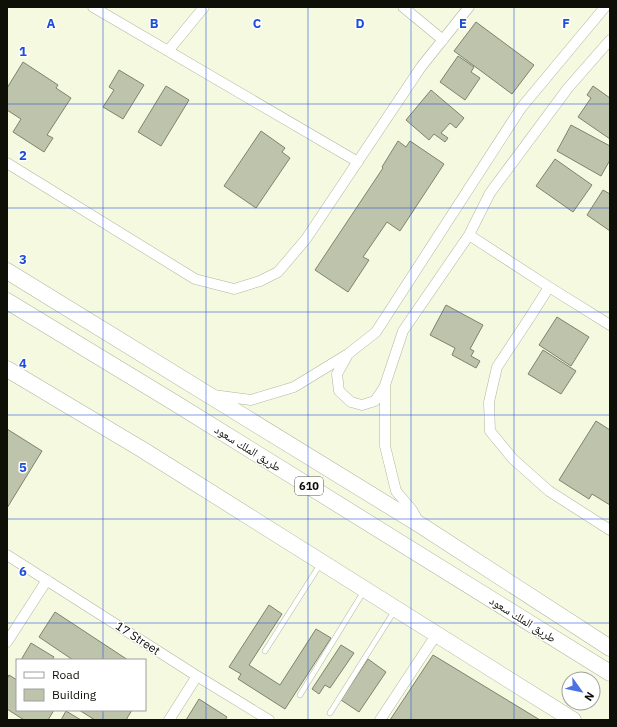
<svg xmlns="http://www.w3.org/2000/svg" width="617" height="727" font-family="'IBM Plex Sans','Noto Naskh Arabic',sans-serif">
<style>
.building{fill:#bec3ab;stroke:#7e836c}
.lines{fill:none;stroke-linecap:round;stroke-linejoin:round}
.service-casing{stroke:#b1b69e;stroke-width:6}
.minor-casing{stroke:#b1b69e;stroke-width:11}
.primary-casing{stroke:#b1b69e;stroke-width:17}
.service{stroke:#fff;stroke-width:5}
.minor{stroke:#fff;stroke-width:10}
.primary{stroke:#fff;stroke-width:16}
.grid{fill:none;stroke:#1d4ed8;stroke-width:1;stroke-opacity:0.55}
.labels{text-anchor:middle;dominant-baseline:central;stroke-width:3;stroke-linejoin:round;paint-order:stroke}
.shield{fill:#fff;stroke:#565751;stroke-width:1}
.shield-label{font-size:11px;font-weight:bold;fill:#0e0f07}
.street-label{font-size:12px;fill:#0e0f07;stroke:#fff}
.grid-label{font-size:13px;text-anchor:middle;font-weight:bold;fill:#1d4ed8;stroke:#fff;stroke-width:3;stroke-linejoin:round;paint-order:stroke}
</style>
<rect width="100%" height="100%" fill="#f4f9e0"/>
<path class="building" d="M476,22L534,65L512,94L454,51Z
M458,56L474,67L471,72L480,78L465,100L440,82Z
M23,62L58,85L56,88L71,98L47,135L53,138L44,152L13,132L21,119L7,110V88Z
M119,70L144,85L123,119L103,107L114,90L109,87Z
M166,86L189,100L161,146L138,132Z
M593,86L610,98V139L578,117L591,98L587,95Z
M431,90L464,118L456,128L450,123L441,133L448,138L445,142L434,134L429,140L406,120Z
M571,125L610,146V160L601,176L557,151Z
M261,131L285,148L282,152L290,158L256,208L224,186Z
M398,141L406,147L410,141L444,164L400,231L387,222L363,257L369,260L348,292L315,270L383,168L382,167Z
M555,159L592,185L573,212L536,186Z
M603,190L610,194V231L587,215Z
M446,305L483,325L470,349L474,351L471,356L480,361L476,368L452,355L455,348L430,335Z
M557,317L589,337L571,366L539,345Z
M543,350L576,371L561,394L528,374Z
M596,421L610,430V505L592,494L589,499L559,480Z
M7,429L42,451L7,508Z
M269,605L282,614L249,665L280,685L316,629L331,638L285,709L238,679L241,674L229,667Z
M55,612L128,660H73L39,637Z
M31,643L54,657L52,660H21Z
M341,645L354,653L330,688L325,685L319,694L312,689Z
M433,655L540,720H390Z
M368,659L386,672L359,712L341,700Z
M9,675L17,680V710H54L48,720H24L7,709V679Z
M199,699L227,717L225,720H186Z
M79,710H132L126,720H95Z
M66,711L81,720H61Z"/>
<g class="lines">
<g class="service-casing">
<path id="service" d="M265,651L321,563
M300,695L364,591
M330,713L395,610"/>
</g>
<g class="minor-casing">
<path id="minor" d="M93,7L358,162
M403,7L443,40
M168,51L204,7
M7,163L195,279L234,289L260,281L278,272L306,239L421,67L469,7
M469,235L549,287L610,325
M549,287L532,314L497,367L489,402L490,431L513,459L549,491L610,530
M347,356L337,374L339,391L351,402L362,405L375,401L385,386
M213,395L251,400L294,387L348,354L376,332L521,108L605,7
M418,521L412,510L396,491L385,446V385L403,331L469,235L490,193L568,88L610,40
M7,555L197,676L269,720
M7,642L47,580
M169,720L197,676
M380,720L436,635"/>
</g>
<g class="primary-casing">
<path id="primary" d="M7,271L422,526L610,648
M7,301L175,403L610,673
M7,369L143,450L573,720"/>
</g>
<use href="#service" class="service"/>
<use href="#minor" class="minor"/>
<use href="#primary" class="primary"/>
</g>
<path class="grid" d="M103,7V660M206,7V720M308,7V720M411,7V720M514,7V720M7,104H610M7,208H610M7,312H610M7,415H610M7,519H610M7,623H610M103,710V720"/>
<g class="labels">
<rect class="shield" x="295" y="477" width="28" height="18" rx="3"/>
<g class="shield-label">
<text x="309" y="486">610</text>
</g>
<g class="street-label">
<text transform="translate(248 448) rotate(32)">طريق الملك سعود</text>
<text transform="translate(523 619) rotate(32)">طريق الملك سعود</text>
<text transform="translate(138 638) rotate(33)">17 Street</text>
</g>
</g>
<g class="grid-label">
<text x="51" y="28">A</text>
<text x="154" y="28">B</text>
<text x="257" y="28">C</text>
<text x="360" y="28">D</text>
<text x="463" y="28">E</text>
<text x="566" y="28">F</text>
<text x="23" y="56">1</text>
<text x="23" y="160">2</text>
<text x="23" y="264">3</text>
<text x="23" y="368">4</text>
<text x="23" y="472">5</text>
<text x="23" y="576">6</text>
</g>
<rect width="617" height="727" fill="none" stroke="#0e0f07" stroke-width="16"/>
<rect x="16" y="659" width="130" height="52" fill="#ffffff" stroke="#9f9f9c"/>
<rect x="24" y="672" width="20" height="6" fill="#ffffff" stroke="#9f9f9c"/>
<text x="52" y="679" font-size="12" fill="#0e0f07">Road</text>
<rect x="24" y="689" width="20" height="12" fill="#bec3ab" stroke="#9f9f9c"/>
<text x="52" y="699" font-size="12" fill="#0e0f07">Building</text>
<g transform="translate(581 691) rotate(123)"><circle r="19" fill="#ffffff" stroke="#9f9f9c"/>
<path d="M0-3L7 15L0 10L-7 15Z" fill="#4b71e4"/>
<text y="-6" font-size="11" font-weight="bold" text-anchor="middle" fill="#0e0f07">N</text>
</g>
</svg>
